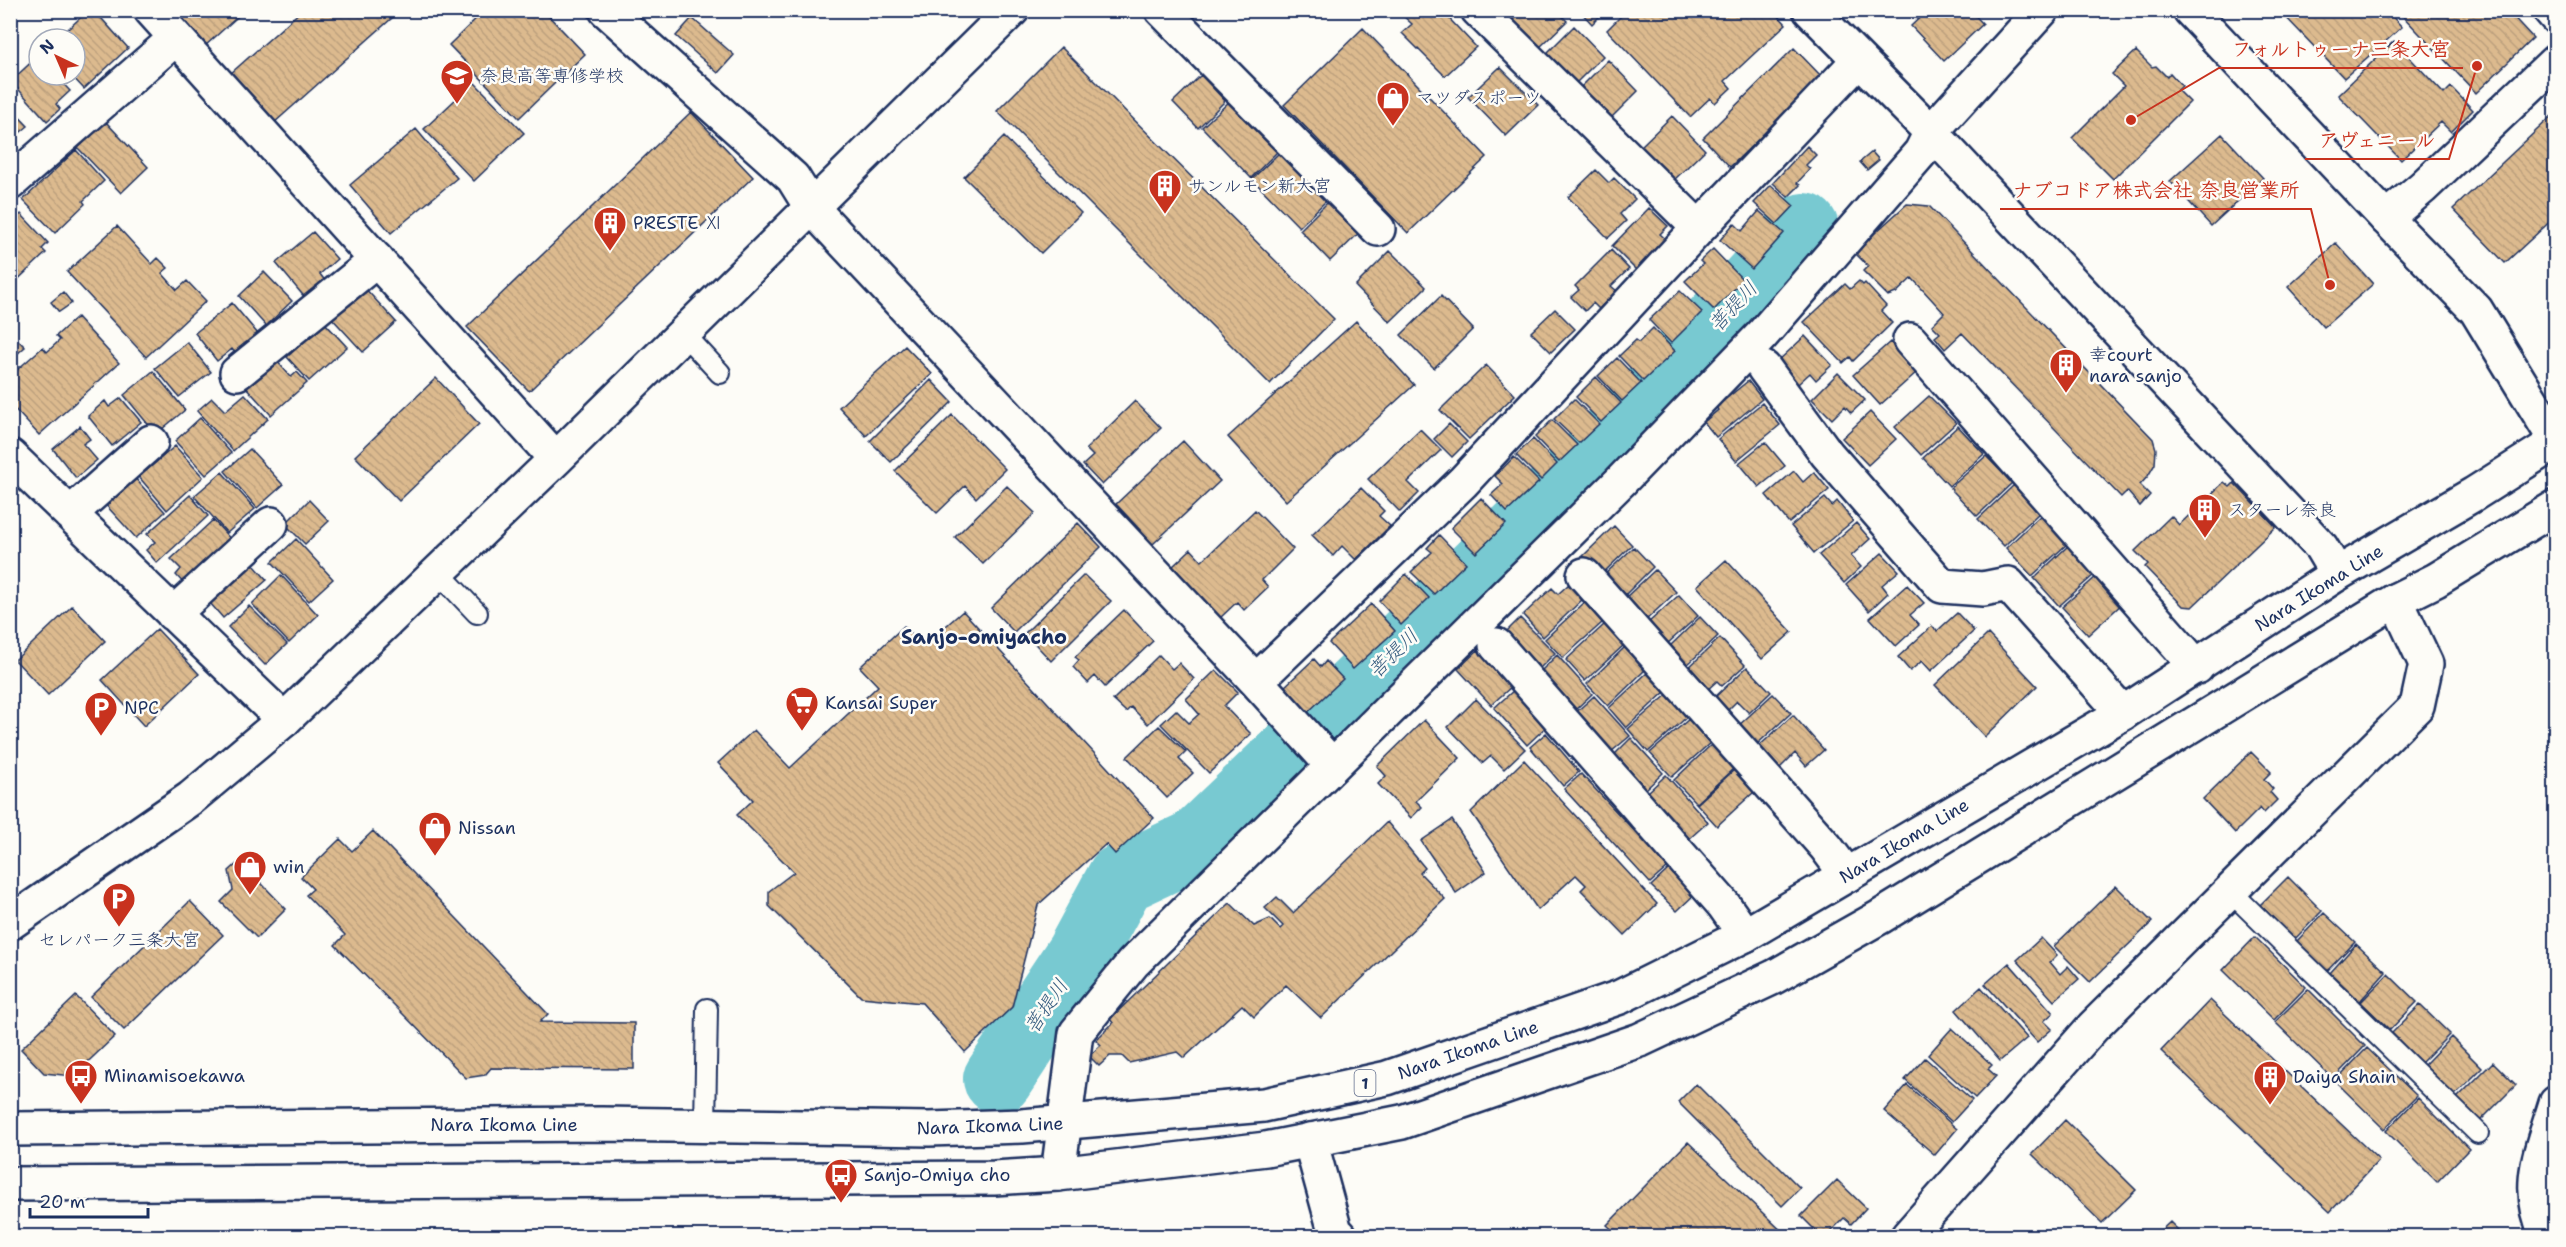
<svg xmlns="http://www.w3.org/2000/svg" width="2566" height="1247" font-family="'Shantell Sans','Klee One',sans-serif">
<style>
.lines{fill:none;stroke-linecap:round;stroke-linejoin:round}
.river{stroke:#78c9d1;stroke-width:70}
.building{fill:url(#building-back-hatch);stroke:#1b2f5e;stroke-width:1.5}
.service-casing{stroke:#1b2f5e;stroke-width:24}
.minor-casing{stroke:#1b2f5e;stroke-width:38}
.tertiary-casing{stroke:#1b2f5e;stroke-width:38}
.primary-casing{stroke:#1b2f5e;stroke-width:38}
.service{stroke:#fdfcf7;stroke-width:20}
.minor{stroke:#fdfcf7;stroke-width:33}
.tertiary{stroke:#fdfcf7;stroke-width:33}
.primary{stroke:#fdfcf7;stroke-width:33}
.labels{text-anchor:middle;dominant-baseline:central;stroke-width:5;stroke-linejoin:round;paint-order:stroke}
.shield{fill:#fdfcf7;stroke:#5f6c8c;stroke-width:1.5}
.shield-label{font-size:16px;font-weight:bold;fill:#1b2f5e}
.poi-label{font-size:18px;fill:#1b2f5e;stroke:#fdfcf7;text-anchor:start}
.street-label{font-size:18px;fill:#1b2f5e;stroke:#fdfcf7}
.water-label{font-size:20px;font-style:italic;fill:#375d80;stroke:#fdfcf7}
.neighbourhood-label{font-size:20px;font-weight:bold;fill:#1b2f5e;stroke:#fdfcf7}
.leader{fill:none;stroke:#c8321e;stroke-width:2}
.callout-dot{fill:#c8321e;stroke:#fdfcf7;stroke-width:2}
.callout-label{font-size:20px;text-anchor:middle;font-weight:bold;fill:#c8321e;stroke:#fdfcf7;stroke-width:5;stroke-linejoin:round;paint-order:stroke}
</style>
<defs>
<pattern id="building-back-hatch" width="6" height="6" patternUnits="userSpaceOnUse" patternTransform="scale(1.5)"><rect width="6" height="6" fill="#dcba8e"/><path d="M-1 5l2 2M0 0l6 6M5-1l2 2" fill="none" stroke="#bca07d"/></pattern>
</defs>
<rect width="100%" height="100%" fill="#fdfcf7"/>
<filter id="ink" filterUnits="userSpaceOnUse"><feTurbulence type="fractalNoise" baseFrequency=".0167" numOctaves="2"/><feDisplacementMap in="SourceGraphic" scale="12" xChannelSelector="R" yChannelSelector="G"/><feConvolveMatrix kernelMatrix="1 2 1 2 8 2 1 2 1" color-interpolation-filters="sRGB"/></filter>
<g filter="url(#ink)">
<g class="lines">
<path class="river" d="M998,1079L1080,955L1121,879L1196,844L1378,670L1592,460L1804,228"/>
</g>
<path class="building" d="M89,10H94L128,48L84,89L71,75H75V39H57Z
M174,10H245L205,46Z
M302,10H401L274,123L230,74Z
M439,10H457L447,20Z
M485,10H543L585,54L519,118L449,45Z
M1407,10H1441L1476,47L1445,76L1402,33L1412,24L1402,15Z
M1502,10H1556L1567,21L1539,48Z
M1579,10H1606L1592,24Z
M1627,10H1773L1786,24L1725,81L1731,88L1715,103L1710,98L1690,117L1607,30Z
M1928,10H1970L1983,24L1944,61L1911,26Z
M2279,10H2386L2402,27L2344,78Z
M2397,10H2507L2533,38L2476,93Z
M692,18L734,55L718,73L676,36Z
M1574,26L1603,56L1575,84L1546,54Z
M1363,28L1487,157L1408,233L1284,105Z
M2394,41L2444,94L2451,87L2473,110L2451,132L2441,122L2401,160L2338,95Z
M1061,47L1334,319L1270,384L997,111Z
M1794,48L1822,77L1730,167L1703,138Z
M2136,51L2152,67L2156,66L2167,77L2170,73L2182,86L2178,90L2190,102L2113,179L2072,138L2124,86L2112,74Z
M38,56L39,75H55L70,91L56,104L60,109L47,121L11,81Z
M1608,60L1638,91L1610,119L1580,88Z
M1500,67L1538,105L1506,136L1468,97Z
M1201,75L1225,101L1198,128L1173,102Z
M474,82L524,133L474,181L424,129Z
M1230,101L1278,151L1251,178L1202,127Z
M10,107L28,126L10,141Z
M691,112L753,177L529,391L467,327Z
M2553,115L2556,117V216L2505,263L2453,209Z
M1672,116L1705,150L1673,181L1640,147Z
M106,122L148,167L121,193L78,148Z
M416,129L457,178L391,233L350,185Z
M2222,134L2263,178L2211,226L2170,181Z
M1004,137L1081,213L1041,253L964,177Z
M1807,146L1816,155L1806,165L1810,169L1797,183L1800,185L1788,197L1773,183Z
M76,150L104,181L83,201L85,204L55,233L23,200Z
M1872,152L1879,160L1867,170L1860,162Z
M1279,153L1326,201L1299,227L1252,179Z
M1596,170L1609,183L1614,178L1635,199L1620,214L1626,221L1608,238L1568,197Z
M1771,185L1794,206L1777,224L1754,203Z
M1328,202L1358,234L1330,261L1300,230Z
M1907,204L1929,206L2153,439L2156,449L2155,464L2148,476L2140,485L2150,495L2140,506L2127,491L2121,497L1962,333L1945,349L1935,337L1940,333L1932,325L1944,313L1912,278L1896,293L1888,296L1863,271L1868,266L1854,252Z
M1649,208L1668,226L1660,234L1671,244L1640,274L1612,246Z
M1759,211L1784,233L1752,269L1720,240L1734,223L1742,231Z
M21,214L48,243L42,249L46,253L11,286L10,215L15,220Z
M117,226L152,264L158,258L168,268L162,273L177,290L187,281L206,301L146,357L67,272Z
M313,232L337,259L320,274L326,282L306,299L276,263Z
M2336,243L2373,284L2324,327L2288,287Z
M1713,249L1743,280L1714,310L1685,281L1703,264L1700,261Z
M1611,250L1629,269L1611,286L1617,291L1599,309L1593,303L1585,311L1571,297L1579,290L1575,286Z
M1390,251L1426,287L1390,322L1355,286Z
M264,272L292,301L266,326L239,296Z
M1859,281L1863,285L1865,283L1886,306L1881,311L1892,323L1853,361L1850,357L1843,363L1804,322L1845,284L1850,289Z
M362,285L396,322L363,352L329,315Z
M1680,291L1702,312L1671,343L1649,320Z
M63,292L72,303L59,312L51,302Z
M1441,296L1473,329L1434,368L1401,335Z
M232,303L258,334L235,353L232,349L217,361L195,333Z
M1555,309L1575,329L1551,352L1531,332Z
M77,317L119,363L39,435L10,404V376L43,347L47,352L60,340L56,336Z
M1356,321L1414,385L1286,501L1228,437Z
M325,323L347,347L309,381L287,357Z
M1653,328L1675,351L1643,381L1619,356L1636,340L1639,342Z
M1805,336L1832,365L1816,380L1810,373L1798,384L1777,362Z
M16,338L25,347L10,360V343Z
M187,342L211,372L179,397L155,368Z
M1890,342L1917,372L1880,405L1853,375Z
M905,346L932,374L866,436L839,407Z
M1617,358L1641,383L1622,401L1598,376Z
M275,359L291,377L297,372L307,383L271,415L245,386Z
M1486,365L1515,395L1469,439L1440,410Z
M153,371L185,410L156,434L124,395Z
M1838,373L1865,400L1851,413L1845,406L1832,419L1812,399Z
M1596,377L1621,403L1601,422L1576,397Z
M436,378L479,424L399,501L355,456Z
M931,380L952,402L891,462L870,441Z
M1748,381L1762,399L1716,437L1704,422L1718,410L1716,407Z
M245,394L268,419L233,451L197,411L212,398L225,411Z
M1929,396L1956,423L1921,455L1895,427Z
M121,398L141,422L112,446L88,416L105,401L109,407Z
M1574,399L1599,424L1579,443L1554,419Z
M1135,401L1161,428L1102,485L1083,465L1093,456L1086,449Z
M1762,403L1780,425L1736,461L1718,439Z
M1870,412L1896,439L1868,465L1842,438Z
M952,415L1005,469L976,498L965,486L937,513L895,471Z
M200,418L231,453L206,475L175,441Z
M1552,420L1577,445L1559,462L1535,437Z
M1449,424L1467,442L1452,457L1434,439Z
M80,426L90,439L83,444L97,460L76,478L53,449Z
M1958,426L1984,454L1949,486L1923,458Z
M1420,429L1441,450L1408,482L1419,493L1400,512L1368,479Z
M1533,439L1557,464L1541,480L1516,455Z
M1183,441L1220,481L1153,544L1116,504Z
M1765,442L1785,466L1759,487L1739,463Z
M175,446L203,477L167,510L139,477Z
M250,449L283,485L257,508L225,471Z
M1986,456L2012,483L1977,516L1950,488Z
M1514,457L1539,482L1507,512L1491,495L1503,484L1495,476Z
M1794,471L1803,482L1814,472L1829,490L1789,523L1766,495Z
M222,472L255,509L227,533L194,496Z
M134,477L165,512L136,538L104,503Z
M2224,482L2230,487L2234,483L2276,527L2192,607L2183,606L2145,567L2148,564L2135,551L2171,516L2179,525Z
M2014,485L2039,513L2004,546L1978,519Z
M1007,486L1035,513L983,564L955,537Z
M1361,488L1384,511L1379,516L1390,526L1356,560L1342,546L1333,556L1312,535Z
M190,495L208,516L157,563L146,550L155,542L147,534Z
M1481,498L1506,524L1476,553L1451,528Z
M1825,498L1832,506L1837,501L1853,521L1814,553L1791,526Z
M309,500L329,521L305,544L285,524Z
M1255,510L1293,549L1262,580L1268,587L1244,610L1237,602L1220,618L1172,567L1191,549L1202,561Z
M2041,515L2067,544L2032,576L2006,548Z
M213,520L235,544L187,587L176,575L181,569L171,559Z
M1078,523L1101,547L1014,632L991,608Z
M1856,523L1870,539L1851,556L1861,567L1844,583L1819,555Z
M1614,526L1632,545L1601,575L1583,556Z
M1439,535L1466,563L1434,594L1411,572L1432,552L1427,548Z
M296,539L333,579L309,601L272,562Z
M2069,545L2095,574L2059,606L2034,578Z
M1634,547L1653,567L1623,597L1603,576Z
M1882,553L1899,571L1882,585L1888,593L1869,611L1846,585Z
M248,558L267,580L223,618L204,596Z
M1726,560L1792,632L1762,659L1697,586Z
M1655,570L1676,592L1645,621L1624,599Z
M1406,574L1429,598L1401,625L1379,601Z
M281,575L318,615L289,643L252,604Z
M1084,575L1111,601L1051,661L1025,633Z
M2097,576L2123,603L2088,635L2062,607Z
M1569,584L1583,599L1543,637L1523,615L1552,588L1558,594Z
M1907,585L1924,603L1910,615L1919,625L1896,646L1870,618Z
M1679,595L1698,616L1667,644L1648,623Z
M1585,602L1603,622L1563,658L1545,639Z
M1371,604L1395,631L1353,669L1329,643Z
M72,606L105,641L48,695L15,660Z
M249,606L287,644L265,665L228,627Z
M1124,610L1153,641L1105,687L1095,676L1088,683L1073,667L1079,660L1075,657Z
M963,611L1154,818L1115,854L1106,844L1038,905L1012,1007L965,1052L922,1003L861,997L769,906V891L794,872L737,815L753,800L718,763L754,730L790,768L878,686L860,667L904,626L923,646Z
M1957,613L1974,631L1931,671L1922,661L1910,671L1898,657L1932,626L1937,631Z
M1700,617L1718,636L1687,665L1670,646Z
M1520,618L1555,653L1539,669L1504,634Z
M1605,624L1624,645L1585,681L1566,660Z
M157,629L199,674L144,726L102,680Z
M1988,634L2037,686L1985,737L1935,685Z
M1720,638L1745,665L1722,686L1717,681L1706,691L1686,670Z
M1625,647L1646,669L1608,706L1587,684Z
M1478,650L1511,687L1491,705L1458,669Z
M1159,655L1172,669L1179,663L1194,679L1148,724L1131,707L1126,712L1113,700Z
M1557,655L1592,694L1575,710L1540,672Z
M1314,659L1321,667L1326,661L1343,679L1307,713L1284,687Z
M1747,667L1771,692L1749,713L1737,701L1726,712L1713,699Z
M1216,670L1238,692L1224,706L1251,734L1209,773L1161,724L1176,710L1189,723L1199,714L1186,699Z
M1648,672L1666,691L1626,728L1609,708Z
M1514,690L1547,726L1527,745L1494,708Z
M1668,694L1688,716L1648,752L1628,729Z
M1773,694L1791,713L1755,746L1737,727Z
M1594,696L1630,736L1611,752L1575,713Z
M1476,699L1525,749L1504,769L1491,756L1483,763L1448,727Z
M1793,715L1824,750L1806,766L1795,753L1778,770L1757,748Z
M1689,719L1710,743L1672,777L1650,753Z
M1424,720L1460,758L1416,801L1422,807L1411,818L1378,784L1386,776L1377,766Z
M1159,726L1186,752L1179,759L1193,773L1167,798L1127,757Z
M1546,733L1579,772L1563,786L1530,747Z
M1631,738L1663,773L1645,790L1613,756Z
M1712,744L1734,768L1696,803L1674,780Z
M2251,752L2271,772L2264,779L2273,789L2270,792L2277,800L2264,813L2260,808L2235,833L2203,799Z
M1524,760L1657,904L1625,935L1581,890L1586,885L1576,875L1538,910L1471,812Z
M1734,770L1754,792L1717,826L1697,804Z
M1581,774L1668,867L1650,883L1564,789Z
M1666,775L1708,822L1689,839L1647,793Z
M1452,820L1486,872L1456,893L1421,841Z
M1387,822L1425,868L1420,873L1445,899L1321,1018L1286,985L1254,1017L1242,1005L1184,1058L1177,1052L1129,1063L1122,1056H1110L1099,1066L1089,1056L1101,1045L1096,1040L1113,1023L1110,1019L1230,903L1254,926L1270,919L1280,929L1283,926L1265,908L1277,897L1293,913Z
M373,831L548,1014L540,1022L634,1023V1069L491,1068L485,1075L466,1078L335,945L345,935L306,895L313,889L301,877L340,839L352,851Z
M240,861L286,909L257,938L221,902L233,890L229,871Z
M1669,869L1694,895L1677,911L1651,886Z
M2288,877L2322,911L2294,940L2260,905Z
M2116,886L2152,922L2090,982L2054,946Z
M190,901L223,935L124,1030L91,997Z
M2324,913L2355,942L2327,971L2296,942Z
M2255,937L2306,987L2274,1020L2223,970Z
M2041,938L2057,955L2050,962L2060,974L2068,966L2079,979L2054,1001L2017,960Z
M2356,944L2386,972L2360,1001L2330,973Z
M2009,963L2053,1013L2044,1021L2052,1029L2037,1042L1985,984Z
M2388,974L2417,1002L2390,1030L2361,1002Z
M1981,987L2027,1038L2000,1061L1956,1010Z
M2308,989L2365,1046L2333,1079L2275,1022Z
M76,996L115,1036L73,1076L44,1073L21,1049Z
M2210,1000L2379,1160L2330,1212L2161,1051Z
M2420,1005L2450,1034L2421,1063L2392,1033Z
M1952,1028L1992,1065L1988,1069L1996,1076L1975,1098L1928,1055Z
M2451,1037L2482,1068L2454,1096L2424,1065Z
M2367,1048L2417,1096L2384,1129L2335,1081Z
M1925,1058L1972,1100L1952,1122L1905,1080Z
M2493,1062L2516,1085L2480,1121L2457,1098Z
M1696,1084L1800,1188L1782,1206L1678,1102Z
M1907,1085L1957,1129L1935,1155L1884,1111Z
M2418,1098L2469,1149L2437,1182L2386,1131Z
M2065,1120L2136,1190L2102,1223L2032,1154Z
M1688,1142L1787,1236H1619L1607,1225Z
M1837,1180L1866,1208L1851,1224L1844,1218L1826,1236H1821L1801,1216Z
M2170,1222L2184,1236H2155Z
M478,1228L486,1236H469Z"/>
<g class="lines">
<g class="service-casing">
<path id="service" d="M683,333L720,373
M438,572L477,613
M2230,891L2478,1133
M705,1126L707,1009"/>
</g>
<g class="minor-casing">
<path id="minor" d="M606,10L793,178L811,207L1256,681L1463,482L1699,228L1858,61
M1162,10L1378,229
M1478,10L1699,228
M2550,10L2556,17
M10,183L176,38
M2386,218L2423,187L2556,61
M1910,340L2197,667
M1764,368L1827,454L1942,586L1983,589L2008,584L2123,713
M237,373L377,260
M10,456L284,720
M70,514L151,442
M1584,575L1826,847L1847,875
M173,614L271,524
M1496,645L1723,904L1745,935
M1256,681L1332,765
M1310,1140L1335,1231L1340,1236
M1058,1174L1076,1033L1133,963L1620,482L1762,335L1921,152L1931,132L2042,10"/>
</g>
<g class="tertiary-casing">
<path id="tertiary" d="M151,10L556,459
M1810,10L1931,132L2321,547L2337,574
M2190,10L2386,218L2476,310L2556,441
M10,923L191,798L284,720L556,459L1012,10
M1908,1236L2093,1027L2417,706L2426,664L2396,600
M2547,1236C2524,1186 2541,1153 2556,1103"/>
</g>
<g class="primary-casing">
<path id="primary" d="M10,1129L601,1124L929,1129L1022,1126L1264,1105L1387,1078L1620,997L1745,935L2123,713L2337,574L2474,494L2556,442
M10,1184L994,1178L1058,1174L1266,1149L1402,1122L1640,1040L1774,977L1880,917L2396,600L2436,580L2556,507"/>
</g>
<use href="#service" class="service"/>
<use href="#minor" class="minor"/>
<use href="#tertiary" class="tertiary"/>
<use href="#primary" class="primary"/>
</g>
</g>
<defs>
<g id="school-pin" transform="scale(1.725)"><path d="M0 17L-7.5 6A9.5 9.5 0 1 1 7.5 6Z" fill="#c8321e" stroke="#fdfcf7"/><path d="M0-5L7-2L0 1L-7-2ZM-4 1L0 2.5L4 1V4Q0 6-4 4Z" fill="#fff"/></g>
<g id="shop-pin" transform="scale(1.725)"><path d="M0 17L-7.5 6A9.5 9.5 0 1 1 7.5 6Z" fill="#c8321e" stroke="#fdfcf7"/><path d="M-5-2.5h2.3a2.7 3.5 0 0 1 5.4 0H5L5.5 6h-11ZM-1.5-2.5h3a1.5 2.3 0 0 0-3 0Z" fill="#fff"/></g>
<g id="building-pin" transform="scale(1.725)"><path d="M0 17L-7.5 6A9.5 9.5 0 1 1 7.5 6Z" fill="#c8321e" stroke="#fdfcf7"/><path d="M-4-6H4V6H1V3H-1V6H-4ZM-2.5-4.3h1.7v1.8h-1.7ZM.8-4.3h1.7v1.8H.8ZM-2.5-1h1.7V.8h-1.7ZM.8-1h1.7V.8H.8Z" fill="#fff"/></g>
<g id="supermarket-pin" transform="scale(1.725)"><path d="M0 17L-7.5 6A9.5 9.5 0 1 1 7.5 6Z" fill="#c8321e" stroke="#fdfcf7"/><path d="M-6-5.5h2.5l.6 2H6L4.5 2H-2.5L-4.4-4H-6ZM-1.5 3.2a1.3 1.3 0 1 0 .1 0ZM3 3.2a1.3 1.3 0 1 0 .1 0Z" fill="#fff"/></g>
<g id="parking-pin" transform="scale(1.725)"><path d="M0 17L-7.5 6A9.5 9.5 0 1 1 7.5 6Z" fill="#c8321e" stroke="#fdfcf7"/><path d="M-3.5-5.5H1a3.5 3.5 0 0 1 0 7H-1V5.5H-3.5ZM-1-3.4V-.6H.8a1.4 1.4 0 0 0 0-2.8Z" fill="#fff"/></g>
<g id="bus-pin" transform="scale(1.725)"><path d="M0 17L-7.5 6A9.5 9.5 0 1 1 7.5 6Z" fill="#c8321e" stroke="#fdfcf7"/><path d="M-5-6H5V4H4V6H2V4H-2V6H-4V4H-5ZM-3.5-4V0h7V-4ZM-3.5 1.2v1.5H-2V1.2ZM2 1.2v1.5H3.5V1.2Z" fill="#fff"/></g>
</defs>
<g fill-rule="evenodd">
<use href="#school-pin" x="457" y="76"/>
<use href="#shop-pin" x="1393" y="98"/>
<use href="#building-pin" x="1165" y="186"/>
<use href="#building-pin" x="610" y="223"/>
<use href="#building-pin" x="2066" y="365"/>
<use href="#building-pin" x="2205" y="510"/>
<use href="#supermarket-pin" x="802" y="703"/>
<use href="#parking-pin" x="101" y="708"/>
<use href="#shop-pin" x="435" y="828"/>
<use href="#shop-pin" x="250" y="867"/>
<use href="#parking-pin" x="119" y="899"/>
<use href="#bus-pin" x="81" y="1076"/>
<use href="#building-pin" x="2270" y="1077"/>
<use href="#bus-pin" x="841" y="1175"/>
</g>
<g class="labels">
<rect class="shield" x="1354.5" y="1070" width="21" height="26" rx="4.5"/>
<g class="shield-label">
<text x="1365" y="1083">1</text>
</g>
<g class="poi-label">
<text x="480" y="76">奈良高等専修学校</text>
<text x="1416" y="98">マツダスポーツ</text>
<text x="1188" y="186">サンルモン新大宮</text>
<text x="633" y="223">PRESTE Ⅺ</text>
<text x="2089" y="355">幸court<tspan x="2089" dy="21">nara sanjo</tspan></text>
<text x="2228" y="510">スターレ奈良</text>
<text x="825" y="703">Kansai Super</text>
<text x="124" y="708">NPC</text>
<text x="458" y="828">Nissan</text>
<text x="273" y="867">win</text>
<text x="119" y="940" text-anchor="middle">セレパーク三条大宮</text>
<text x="104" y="1076">Minamisoekawa</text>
<text x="2293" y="1077">Daiya Shain</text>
<text x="864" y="1175">Sanjo-Omiya cho</text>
</g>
<g class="street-label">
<text transform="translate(2319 588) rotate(-32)">Nara Ikoma Line</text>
<text transform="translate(1904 841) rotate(-31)">Nara Ikoma Line</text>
<text transform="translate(1468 1050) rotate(-19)">Nara Ikoma Line</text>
<text x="504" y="1125">Nara Ikoma Line</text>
<text transform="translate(990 1126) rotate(-2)">Nara Ikoma Line</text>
</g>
<g class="water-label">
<text transform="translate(1733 306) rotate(-47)">菩提川</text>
<text transform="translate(1393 653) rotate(-44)">菩提川</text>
<text transform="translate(1046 1006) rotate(-56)">菩提川</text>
</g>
<g class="neighbourhood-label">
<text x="984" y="637">Sanjo-omiyacho</text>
</g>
</g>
<path class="leader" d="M2131 120L2219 68H2463M2477 66L2449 159H2305M2330 285L2311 209H2000"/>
<g class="callout-dot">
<circle cx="2131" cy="120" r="6"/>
<circle cx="2477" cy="66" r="6"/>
<circle cx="2330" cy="285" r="6"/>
</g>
<g class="callout-label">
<text x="2341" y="56">フォルトゥーナ三条大宮</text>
<text x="2377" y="147">アヴェニール</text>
<text x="2156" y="197">ナブコドア株式会社 奈良営業所</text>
</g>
<rect width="2566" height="1247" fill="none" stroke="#fdfcf7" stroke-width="36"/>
<rect x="18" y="18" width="2530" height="1211" fill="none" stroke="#1b2f5e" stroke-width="2" filter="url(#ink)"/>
<g transform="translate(57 57) rotate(316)"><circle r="28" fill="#fdfcf7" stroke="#a3aaba" stroke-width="1.5"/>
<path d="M0-4.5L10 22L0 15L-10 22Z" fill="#c8321e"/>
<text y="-9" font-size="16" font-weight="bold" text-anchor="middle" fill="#1b2f5e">N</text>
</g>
<path d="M30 1208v9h118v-9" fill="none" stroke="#1b2f5e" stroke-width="3"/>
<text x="39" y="1208" font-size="18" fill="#1b2f5e" stroke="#fdfcf7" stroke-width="4.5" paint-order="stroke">20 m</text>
</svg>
